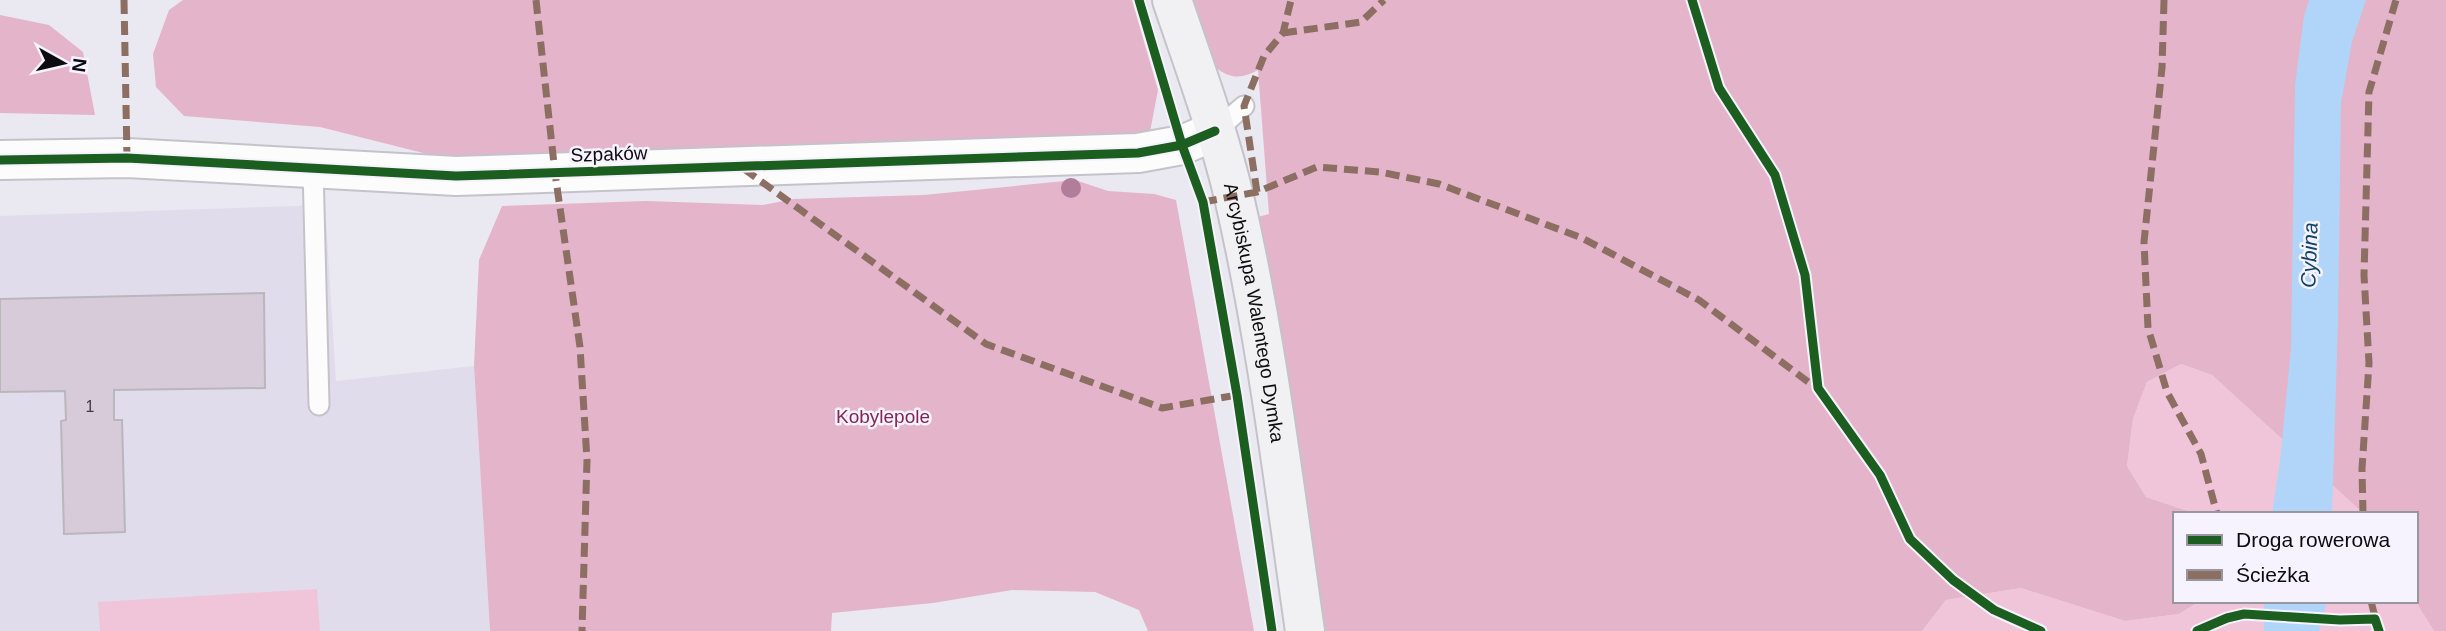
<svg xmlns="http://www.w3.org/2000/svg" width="2446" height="631" font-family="Helvetica,sans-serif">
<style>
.built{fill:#e1dcec}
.green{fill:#f1c5d9}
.forest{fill:#e3b4ca}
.water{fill:#b0d5f8}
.building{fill:#d7cbda;stroke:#b9b6bc;stroke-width:2}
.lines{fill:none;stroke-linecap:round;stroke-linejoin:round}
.lane-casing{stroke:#c5c3c9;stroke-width:23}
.street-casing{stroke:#c5c3c9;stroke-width:42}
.secondary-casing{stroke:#c5c3c9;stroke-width:42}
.path{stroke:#d3d2d5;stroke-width:4.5;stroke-dasharray:5 5;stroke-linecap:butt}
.lane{stroke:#fcfcfd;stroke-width:19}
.street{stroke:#fcfcfd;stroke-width:38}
.secondary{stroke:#f1f1f4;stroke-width:38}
.quiet{stroke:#8d6e63;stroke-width:7;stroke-dasharray:14 7;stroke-linecap:butt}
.cycleway-casing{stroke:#f6f3ff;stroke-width:13}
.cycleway{stroke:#1b5e20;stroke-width:9}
.tree{fill:#b27d9a}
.labels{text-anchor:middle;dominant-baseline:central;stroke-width:5;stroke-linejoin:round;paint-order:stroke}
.number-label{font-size:16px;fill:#3f3b42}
.street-label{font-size:19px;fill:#0c0b0f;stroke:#f6f3ff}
.park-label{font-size:19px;fill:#852554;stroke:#f6f3ff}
.water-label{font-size:21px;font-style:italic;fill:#11456a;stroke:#f6f3ff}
</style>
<rect width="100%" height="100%" fill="#eae8f0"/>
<path class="built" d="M325,205L336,381L474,366L490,631H0V216Z"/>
<path class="green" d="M2181,364L2212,375L2364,514H2197L2146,497L2127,466L2133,419L2147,382Z
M2021,588L2125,621L2179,614L2200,601H2416V594L2419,607L2434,631H1922L1946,600Z
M317,589L320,631H100L98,602Z"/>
<path class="forest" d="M183,0H1132L1158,90L1149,137L455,161L320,127L184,116L156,87L153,54L169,10Z
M1193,0H2446V631H2434L2419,607L2416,594V514H2364L2212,375L2181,364L2147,382L2133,419L2127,466L2146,497L2197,514H2175V601H2200L2179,614L2125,621L2021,588L1946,600L1922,631H1323L1258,217L1269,214L1258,70C1242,79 1231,79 1216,68Z
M0,15L49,25L83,52L95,115L0,113Z
M1075,180L1108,191L1154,194L1176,200L1254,631H1148L1139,610L1095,592L1012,590L933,603L832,613L831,631H490L474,366L479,260L502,206L646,201L763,205L794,199L924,195Z"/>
<path class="water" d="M2309,0H2366L2352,42L2341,103L2338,323L2332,514H2272L2280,461L2291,348L2295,85L2304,16Z
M2264,601H2327L2319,631H2264Z"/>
<path class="building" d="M264,293L265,388L114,390V420H122L125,532L64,534L61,421L66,420L65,391L0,392V299Z"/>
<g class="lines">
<g class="lane-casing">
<path id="lane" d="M1215,131L1244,106
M313,168L319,405"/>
</g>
<g class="street-casing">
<path id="street" d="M0,160L127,158L456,176L1138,153L1182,145L1215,131"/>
</g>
<g class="secondary-casing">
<g id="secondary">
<path id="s1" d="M1172,0C1194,65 1218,130 1234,197C1267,340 1284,486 1305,631"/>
</g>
</g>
<path class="path" d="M2244,614L2340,620"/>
<use href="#lane" class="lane"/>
<use href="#street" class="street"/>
<use href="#secondary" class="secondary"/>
<path class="quiet" d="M124,0L127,158
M536,0L555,173L580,347L587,460L582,631
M2164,0L2162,68L2144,242L2148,328L2167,392L2201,454L2217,514
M1283,33L1361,22L1384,0
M744,169L986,344L1162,408L1237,395
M1257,192L1244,106L1264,56L1283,33L1291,0
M1203,202L1257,192L1317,167L1380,172L1439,184L1582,238L1699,300L1819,390
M2363,514L2362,469L2369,363L2364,275L2369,92L2396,0
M2371,601L2377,625"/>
<g class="cycleway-casing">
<path id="cycleway" d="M1139,0L1182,145L1203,202L1237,395L1272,631
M1692,0L1719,88L1775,175L1805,275L1818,388L1880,475L1910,539L1953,580L1994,610L2041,631
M0,160L127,158L456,176L1138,153L1182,145L1215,131
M2197,631L2227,618L2244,614L2340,620L2375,619L2379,631"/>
</g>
<use href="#cycleway" class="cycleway"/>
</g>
<circle class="tree" cx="1071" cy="188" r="10"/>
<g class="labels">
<g class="number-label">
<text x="90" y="406">1</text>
</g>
<g class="street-label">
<text transform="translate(609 154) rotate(-2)">Szpaków</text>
<text stroke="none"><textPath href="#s1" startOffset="324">Arcybiskupa Walentego Dymka</textPath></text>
</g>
<g class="park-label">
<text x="883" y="416">Kobylepole</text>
</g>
<g class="water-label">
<text transform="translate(2309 255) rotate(-88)">Cybina</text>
</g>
</g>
<rect x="2173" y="512" width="245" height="91" fill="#f6f3ff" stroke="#98969f" stroke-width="2"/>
<rect x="2187" y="535" width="35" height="10" fill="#1b5e20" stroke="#98969f" stroke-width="2"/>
<text x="2236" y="547" font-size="21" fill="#0c0b0f">Droga rowerowa</text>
<rect x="2187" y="570" width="35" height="10" fill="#8d6e63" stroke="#98969f" stroke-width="2"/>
<text x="2236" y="582" font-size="21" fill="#0c0b0f">Ścieżka</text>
<g transform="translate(63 63) rotate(98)" stroke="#f6f3ff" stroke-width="5" paint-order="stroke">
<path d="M0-5L12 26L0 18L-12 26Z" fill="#0c0b0f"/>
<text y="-10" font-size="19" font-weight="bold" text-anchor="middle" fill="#0c0b0f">N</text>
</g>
</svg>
